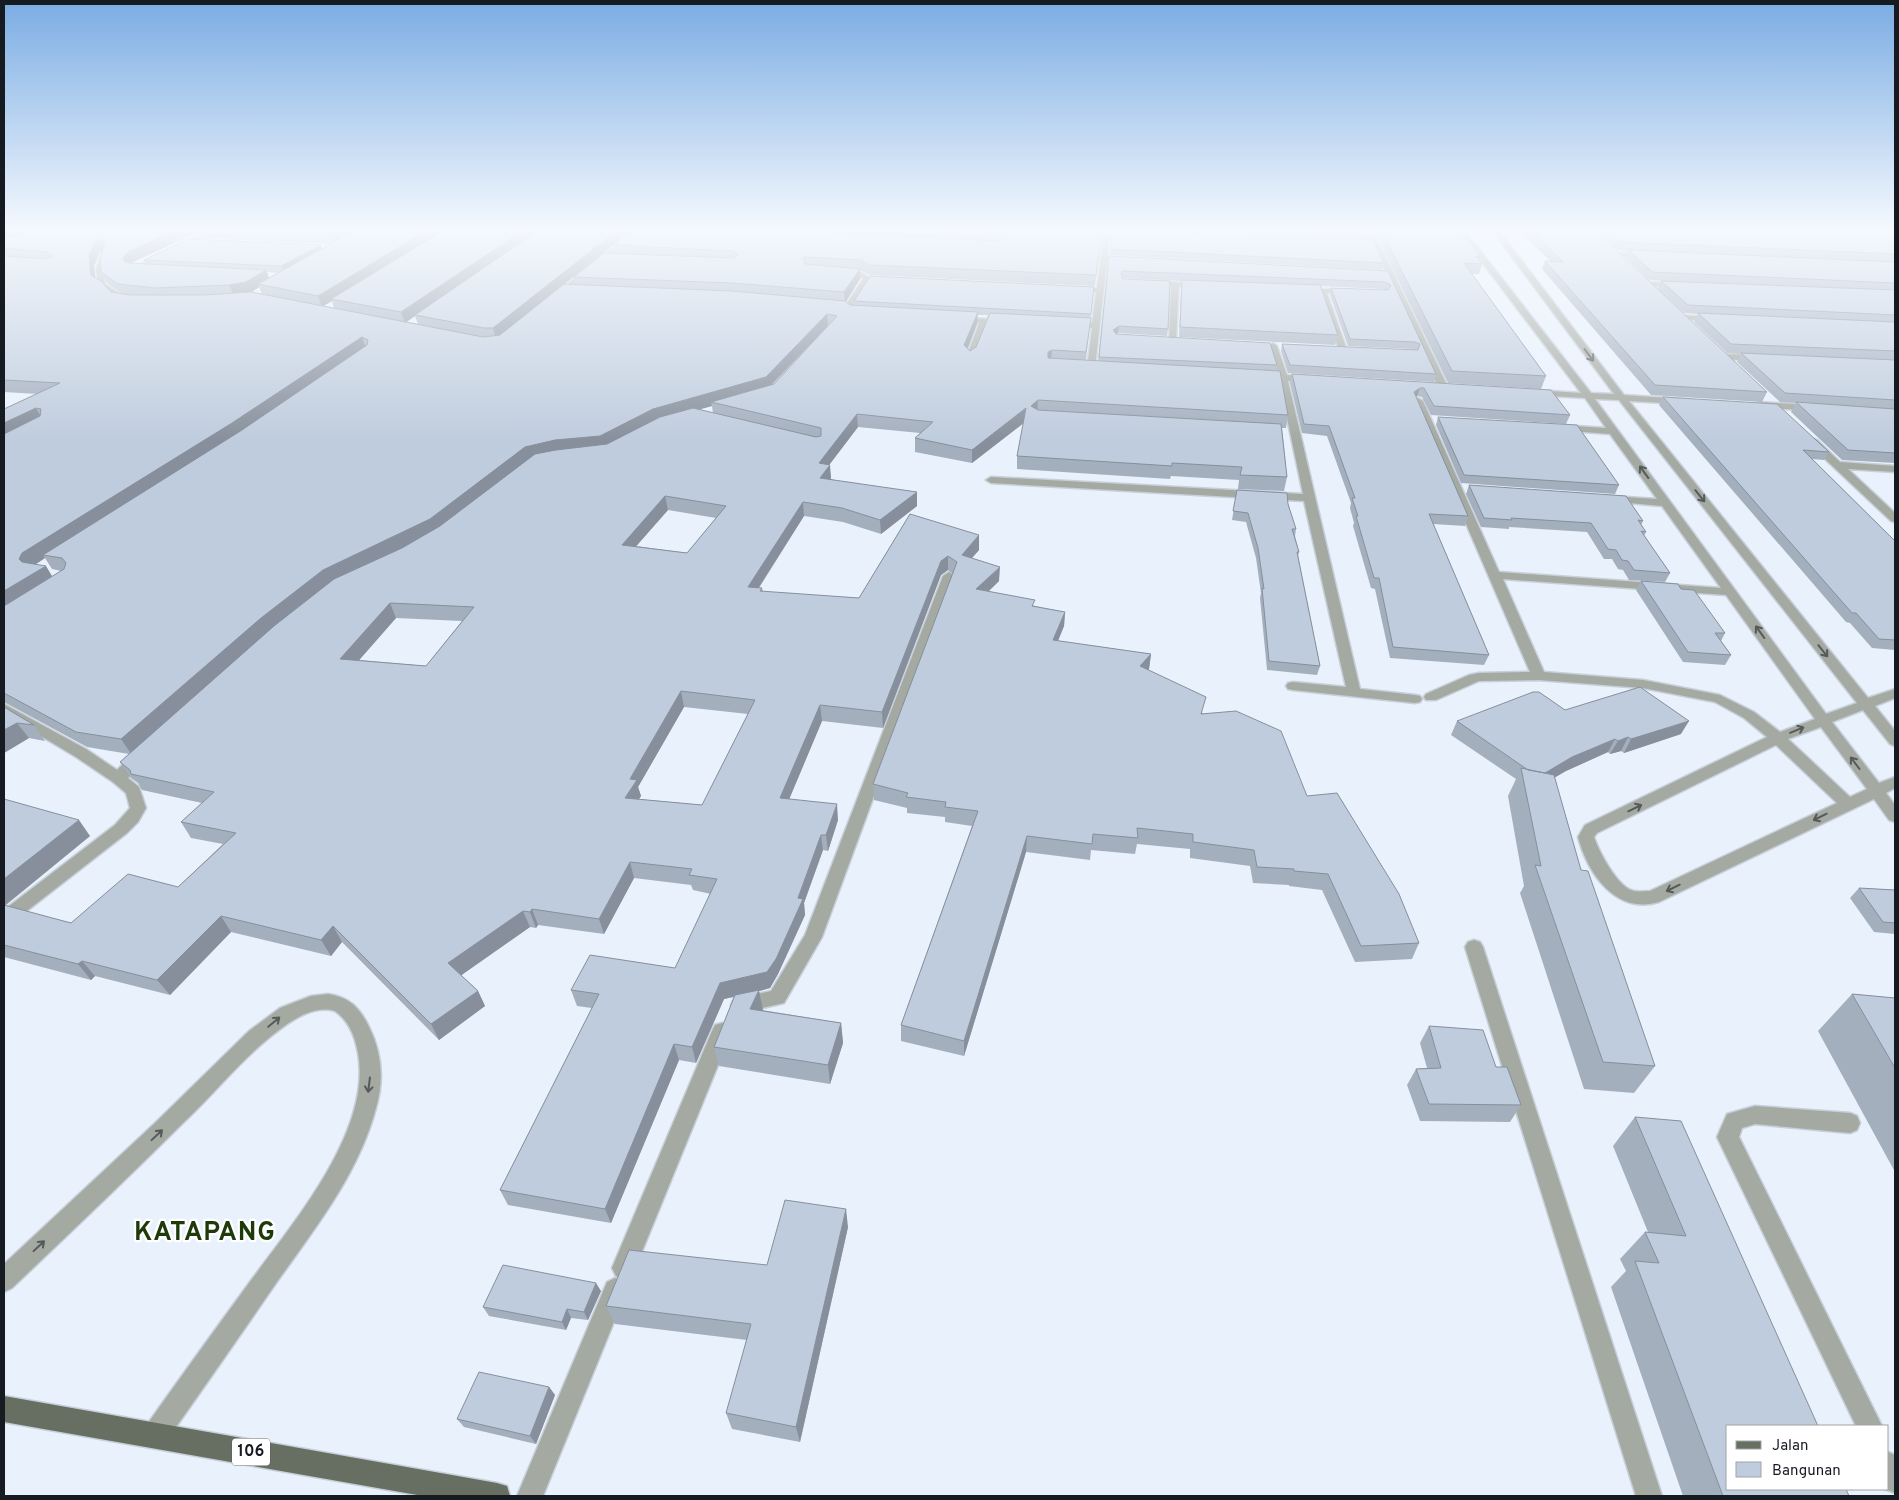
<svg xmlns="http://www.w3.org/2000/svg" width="1899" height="1500" font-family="Overpass,sans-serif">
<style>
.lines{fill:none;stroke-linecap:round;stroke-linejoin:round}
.minor-casing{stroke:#c7cfd9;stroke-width:3}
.major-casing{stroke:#c7cfd9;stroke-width:3}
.minor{fill:#a4a9a2;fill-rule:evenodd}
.major{fill:#666f61;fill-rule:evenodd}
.wall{fill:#a4afbe;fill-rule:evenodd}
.shaded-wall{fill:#868f9b}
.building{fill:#bfccdd;stroke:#868f9b;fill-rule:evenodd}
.oneway{stroke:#565a5b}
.labels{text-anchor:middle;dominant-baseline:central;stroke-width:4.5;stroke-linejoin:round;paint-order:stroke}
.shield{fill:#fff;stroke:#5c5f64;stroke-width:1}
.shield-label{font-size:16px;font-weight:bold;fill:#161a21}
.near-district-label{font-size:26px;font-weight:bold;letter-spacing:1px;fill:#1e3a0b;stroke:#fff}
</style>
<rect width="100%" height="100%" fill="#e9f1fc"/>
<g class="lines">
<g class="minor-casing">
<path id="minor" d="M204,232H213L141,268L145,269V273L130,269Z
M632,232H640L561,298H555V294Z
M1104,232H1110L1108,257L1128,259L1132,261L1128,263L1107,261L1095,368L1091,371L1087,368L1092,328L1069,327L1065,325L1069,323H1092L1096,292L1074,291L1070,289L1074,287L1097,288Z
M1367,232H1374L1448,387L1446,389L1443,390L1438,387Z
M1459,232H1466L1591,393L1614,394L1493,232H1500L1624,395L1685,399L1687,401L1682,404L1629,401L1868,698L1895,689V698L1875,706L1895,731V746L1890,744L1863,710L1832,722L1879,783L1895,777V788L1886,793L1895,805V822L1889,820L1874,799L1659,902C1616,915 1588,874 1578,837L1585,825L1767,737L1744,718L1715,702L1643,688L1539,680L1479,681L1436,700H1426L1424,697L1426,694L1469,675L1479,673L1530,672L1413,401L1415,399L1418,398L1423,401L1499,572L1721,588L1662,506L1606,501L1604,499L1606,497L1610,496L1657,499L1610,434L1558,430V426L1561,425L1606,428L1585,398L1533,395V391L1536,390L1581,393ZM1595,399L1619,400L1857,703L1826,714ZM1503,579L1726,595L1815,719L1780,732L1754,712L1720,695L1643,680L1544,672ZM1821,727L1867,789L1850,797L1788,739ZM1776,745L1837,803L1650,891C1645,891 1639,892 1634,891C1618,888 1599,852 1594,837L1597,833Z
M102,251L109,253L103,269L105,284L126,297L134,300V304L120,301L98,285L96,269Z
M1611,252L1646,253L1650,255L1646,257L1614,256L1610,254Z
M838,271L861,272L869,277L888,278L892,280L888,282L869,281L852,308L854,310L865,312L866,314L862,316L848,314L844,308L863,279L859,276L838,275Z
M1146,281L1201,283L1205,285L1201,287L1179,286L1176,342L1169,340L1171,286L1149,285L1145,283Z
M1642,282L1678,283L1682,285L1678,287L1645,286H1642Z
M1299,288L1354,290V294H1351L1327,293L1347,350L1346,352L1339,350L1319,293L1302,292H1299Z
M1677,315L1716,317L1720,319L1716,321L1680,319L1676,317Z
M954,317L1006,320L1010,322L1006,324L987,323L974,358L970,361L966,358L979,323L957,321H954Z
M1273,343L1277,346L1287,375L1311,376L1316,379L1311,382L1288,381L1360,689L1415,695L1420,696L1422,699L1420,702L1415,703L1293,690L1288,689L1286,686L1288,683L1293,682L1346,687L1304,501L991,483L986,480L991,477L1303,494L1279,380H1261L1256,377L1261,374L1278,375L1269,346Z
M1723,354L1759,355L1763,358L1759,361L1720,359L1719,357Z
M1760,402L1812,405L1817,408L1812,411L1757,407V403Z
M1813,439L1817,440L1840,462L1895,466V472L1848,469L1895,513V522L1891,521L1809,444V440Z
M949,572L955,576L822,937L784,1003L741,1013L734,1011L731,1005L734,999L771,991L805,935L943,576Z
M4,704L86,749L117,770C126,762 134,750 146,753L149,757L128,778L139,787L146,808L138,822L127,833L10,924L4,926V910L115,825L130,808L126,793L113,782L76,757L4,714Z
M1474,940L1480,942L1483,947L1662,1496H1636L1465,947L1468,942Z
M328,994C349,997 360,1008 369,1027C382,1053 384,1081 376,1108C359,1172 317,1226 279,1279C241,1334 203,1389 164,1444L155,1448L146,1444L142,1435L146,1426C178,1381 211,1335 244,1290C288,1229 373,1133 358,1053C355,1036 349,1021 335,1011C315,1005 295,1018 279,1030C244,1056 216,1092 184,1122C128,1178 70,1233 12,1288L4,1292V1264L155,1123L249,1031L280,1008L311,996Z
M722,1023L729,1025L732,1031L632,1276L624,1280L616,1276L612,1268L712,1031L715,1025Z
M1755,1106L1850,1113L1857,1116L1860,1123L1857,1130L1850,1133L1755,1124L1742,1128L1739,1137L1882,1426H1856L1717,1137L1727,1114Z
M615,1278L623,1282L627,1290L543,1496H517L607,1282Z
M1888,1452L1895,1455V1493L1885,1489H1888Z"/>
</g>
<g class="major-casing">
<path id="major" d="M4,1396L497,1483L507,1486L510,1496H423L4,1422Z"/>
</g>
<use href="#minor" class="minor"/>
<use href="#major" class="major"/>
</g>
<path class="wall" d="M4,232H198L133,262L132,263L146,264L144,260L322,249L331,244L205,238L202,232H1102L1095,286L870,275L860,270V279L846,302L850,305H854V301L1094,287L1086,360L1098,361L1109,256L1388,271L1436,374L1434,382L1288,373L1281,351L1282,344L1415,350L1413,349L1348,346L1330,295L1331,288L1384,290L1383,289L1320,286L1338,335L1335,345L1179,337L1181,289L1182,281L1122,278L1168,329L1167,336L1118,333L1116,334L1277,365L1276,370L1288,415L1286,428H1282L1287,477L1284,491L1238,489L1239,480L1171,476L1170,479L1017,469V456L1024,423L972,463L915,452V438L920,433L858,427L829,465L831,478V479L917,506L881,534L843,522L804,516L759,588H762L763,592L859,598L910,514L979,550L972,558L999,581L989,591L1035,606L1065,612L1064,626L1058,641L1151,654L1149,669L1148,670L1307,796L1419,943L1412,959L1355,962L1322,890L1289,886V885L1253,883L1250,866L1190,858V849L1137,844L1135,854L1091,850L1090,860L1026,852L964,1056L901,1041V1025L972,826L945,822V817L907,813V808L874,800L873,784L953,574L948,570L941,575L883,728L822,721L789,799L838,820L828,851L823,850L804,903L805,915L778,974L770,988L759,991L762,1010L841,1023L843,1043L830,1084L719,1066L714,1047L734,997L724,999L696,1063L679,1060L611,1223L508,1205L500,1190L592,1008L577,1006L571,990L675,968L711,894L693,890L691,885L634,878L604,934L538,925L536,928L530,927L461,975L478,991L485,1006L439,1040L342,942L331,956L231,932L170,995L95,976L91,980L4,957V799L90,836L5,906L71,923L178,887L223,844L191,838L181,822L202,803L142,790L138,783L131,778L120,762L129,754L87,747L4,702V409L38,394L4,392ZM613,245L614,253H604ZM103,251L101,272L107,283L121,293L111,292L95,277L94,266L100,252ZM267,272L279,273L269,278ZM574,277L575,284H565ZM259,287L262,294L252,292ZM332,301L334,308L323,306ZM977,315H988L976,347L970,351L968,349L977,324ZM415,316L418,324L406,322ZM828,326L774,384L772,385ZM712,406L713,413L699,409ZM668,510L716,518L687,553L636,546ZM45,558L52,569L61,571L52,577L35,565ZM396,618L462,621L426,666L359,660ZM684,707L748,714L702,805L639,799L641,796L638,787Z
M1112,232L1384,263L1382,270L1110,255Z
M1225,232H1370L1368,239Z
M1375,232H1461L1480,256L1479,260L1482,264L1479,274H1472L1546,376L1541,389L1448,383Z
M1521,232H1597L1767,392L1762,402L1651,395L1542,269L1545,261L1551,262Z
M1598,232H1895V463L1842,460L1791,412L1796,403L1780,402L1737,362L1741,354L1727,353L1694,322L1698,314L1684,313L1658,289L1661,281H1665L1649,280L1626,258L1629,251L1617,250Z
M1292,374L1551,390L1570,415L1566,424L1431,415L1422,397L1417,396L1416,397L1468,516L1465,526L1433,524L1489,655L1484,665L1390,658L1375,589L1371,588L1353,526L1354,523L1350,508L1351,503L1327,436L1302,433L1290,383Z
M1663,397L1829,452L1824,460L1812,459L1895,541V650L1872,648L1850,623L1846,622L1659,405Z
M1438,417L1619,485L1615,494L1461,483L1436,425Z
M1469,485L1643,521L1641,525L1646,532L1644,536L1670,573L1665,582L1629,580L1623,570L1618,569L1612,559H1604L1587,532L1509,527V529L1481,527L1466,494Z
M1237,490L1288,504L1296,529L1295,536L1299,552L1298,556L1320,666L1317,675L1267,670L1260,598L1261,593L1256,558L1246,522L1232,520Z
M1641,581L1681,589L1725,633L1721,641L1731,655L1725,665L1683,662L1636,590Z
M4,707L34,725L45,741L29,738L4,753Z
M1565,710L1681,734L1624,753L1621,751L1610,754L1608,752L1566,771L1554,777L1581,870L1655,1066L1634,1093L1584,1089L1520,893L1524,886L1508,796L1516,779L1451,735L1457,721Z
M1859,888L1895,890V934L1874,932L1850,898Z
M1852,994L1895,998V1172L1818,1031Z
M1429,1026L1496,1067L1521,1105L1510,1122L1420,1121L1407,1085L1416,1069L1427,1068L1420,1043Z
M1635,1117L1849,1496H1683L1611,1287L1626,1271L1620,1259L1645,1232H1648L1613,1146Z
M848,1227L800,1442L732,1429L726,1413L747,1340L615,1324L606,1306L767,1265Z
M601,1291L588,1320L571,1318L566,1330L489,1316L483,1307Z
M549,1387L555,1395L536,1444L464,1427L457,1419Z"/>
<path class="shaded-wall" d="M4,232H36L4,243Z
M172,232H198L133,262L128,269L123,258L128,252Z
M336,232H356L337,244L333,234Z
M424,232H444L331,299L332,301L322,307L318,296Z
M521,232H538L415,315V316L405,323L401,312Z
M615,232H629L496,339L493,328Z
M101,239L106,249L100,252L94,266L96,286L91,275L89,256L95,242Z
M321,245L323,252L284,273L281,266Z
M860,269V279L845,303L844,292Z
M266,270L270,281L258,284L259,287L250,293L234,296L229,285Z
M978,312L977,324L964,357V345Z
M827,314L828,326L767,389L711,402L712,406L655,422L132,755L121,739L261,618L323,570L525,447Z
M1119,326L1118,333L1112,338L1113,330Z
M362,337L366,348L238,436L43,555L45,558L31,567L28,573L19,559L22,553Z
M1052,350L1051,362L1047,364L1048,352Z
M1420,388L1417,396L1411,400L1414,392Z
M1038,400L1037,413L1031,406Z
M36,408L43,420L4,440V423Z
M1026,408V421L972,463V450Z
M857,414L858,427L820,477L819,463Z
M830,465L831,478L821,491L820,478Z
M917,492V506L881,534L880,520Z
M665,496L668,510L625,559L622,545Z
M803,502L804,516L750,601L748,587Z
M979,535V550L962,569V555Z
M948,556V570L941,575L883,728L882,712L941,561Z
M46,566L55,581L4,612V591Z
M1000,567L999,581L975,604L976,589Z
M390,603L396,618L347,674L340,659Z
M1065,612L1064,626L1052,655L1053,640Z
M1151,654L1149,669L1137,681L1140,666Z
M681,691L684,707L638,787L641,796L629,813L625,798L630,779Z
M820,705L822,721L783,814L780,798Z
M1689,721L1681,734L1624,753L1631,739Z
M17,723L29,738L4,753V730Z
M1628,737L1621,751L1610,754L1618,741Z
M1615,739L1608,752L1566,771L1532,791L1539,777L1572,757Z
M837,804L838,820L828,851L826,835Z
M79,820L90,836L4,906V879Z
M821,835L823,850L804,903L805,915L778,974L770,988L759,991L763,1010L754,1028L750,1009L758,991L724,999L696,1063L692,1047L720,983L798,898Z
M1027,836L1026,852L964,1056V1041Z
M630,862L634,878L604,934L599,919Z
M532,909L538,925L536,928L530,912Z
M523,911L530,927L456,979L448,963Z
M221,916L231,932L170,995L157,980Z
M333,926L342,942L331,956L321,940Z
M82,961L95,976L91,980L78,964Z
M478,991L485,1006L439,1040L431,1024Z
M841,1023L843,1043L830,1084L828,1065Z
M674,1044L679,1060L611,1223L605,1209Z
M846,1209L848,1227L800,1442L796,1427Z
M596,1283L601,1291L588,1320L584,1312Z
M567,1309L571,1318L566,1330L562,1322Z
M549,1387L555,1395L536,1444L530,1436Z"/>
<path class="building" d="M24,232H172L128,252L123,258L124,261L129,263L266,270L246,282L229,285L156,288L118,284L101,272L100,259L106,242L101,239L95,242L89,256L91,275L101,281L111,292L130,295H204L251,292L483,337L500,335L564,284L731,291L845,301L850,305L978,312L964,345L970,351L976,347L990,313L1091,318L1086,352L1052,350L1048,352V358L1280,371L1288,415L1038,400L1031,406L1038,410L1281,424L1287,477L1240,475L1242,467L1172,463V466L1017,456L1026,408L972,450L915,438L933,422L857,414L819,463L830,465L820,478L917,492L880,520L842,508L803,502L748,587L762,588L760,591L859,598L910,514L979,535L962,555L1000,567L976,589L1035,600L1032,606L1065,612L1053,640L1151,654L1140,666L1206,697L1201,714L1236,711L1281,731L1307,796L1337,793L1399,894L1419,943L1361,946L1328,874L1294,871V869L1257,867L1254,850L1193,842V834L1137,828L1138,838L1093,834L1092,844L1027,836L964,1041L901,1025L978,811L945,807L946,802L906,797L908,793L873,784L957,562L948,556L941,561L882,712L820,705L780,798L837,804L826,835H821L798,898L803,899L776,959L767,972L720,983L692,1047L674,1044L605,1209L500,1190L599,994L571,990L590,955L675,968L717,879L689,875L692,869L630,862L599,919L532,909L530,912L523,911L448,963L478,991L431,1024L333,926L321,940L221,916L157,980L82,961L78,964L4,945V905L71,923L128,874L178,887L236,833L181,822L214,792L131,774L130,770L120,762L274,626L334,579L402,548L440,526L535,454L556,450L607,444L660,417L693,408L816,437L821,436V428L711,402L774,384L837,316L827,314L766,377L653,409L600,436L555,440L525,447L430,519L323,570L261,618L121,739L76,732L4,693V606L64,569L66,563L62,558L43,555L242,430L367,345L368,340L362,337L232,423L22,553L19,559L22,562L46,566L4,591V434L40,416L41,409L36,408L4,423V409L60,383L4,380V256L46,259L52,256L47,252L4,248V239ZM665,496L726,506L687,553L622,545ZM390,603L474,607L426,666L340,659ZM681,691L755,700L702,805L625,798L637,780L630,779Z
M297,232H336L333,234Z
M352,232H424L318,296L258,284Z
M441,232H521L401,312L331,299Z
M536,232H615L493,328H484L415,315Z
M628,232H830L997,241L1002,236L997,233L985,232H1102L1096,275L869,265L861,260L805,257L803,258L805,264L860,269L844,292L732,283L574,277L604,253L733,258L738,255L733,251L613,245Z
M1112,232H1182L1373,240L1384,263L1111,249Z
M1382,232H1461L1480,256H1476L1482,264L1464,263L1546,376L1452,371Z
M1532,232H1597L1767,392L1655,385L1545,261L1563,262Z
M1609,232H1895V254L1620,242Z
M188,239L321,245L281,266L144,260Z
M1629,250L1895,262V283L1652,272Z
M1109,256L1388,271L1436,374L1290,365L1282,344L1418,350L1420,344L1415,342L1350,339L1331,288L1388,290L1391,285L1385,282L1123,271L1121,273L1123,279L1170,281L1168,329L1119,326L1113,330L1116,334L1270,343L1277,365L1099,357Z
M870,276L1094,287L1091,314L854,301Z
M1182,280L1320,285L1338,335L1180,327Z
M1661,281L1895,290V315L1688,305Z
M1698,313L1895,322V351L1731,344Z
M1741,353L1895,360V400L1785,393Z
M1292,374L1551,390L1570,415L1434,406L1424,388H1420L1414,392L1468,516L1429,514L1489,655L1393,647L1379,578H1374L1356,516H1358L1352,498H1355L1329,426L1304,424Z
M1663,397L1777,404L1829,452L1803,450L1895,541V640L1879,639L1856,613H1852Z
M1796,402L1895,409V453L1848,450Z
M1438,417L1577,425L1619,485L1464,475Z
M1469,485L1626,496L1643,521L1638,520L1646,532L1641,531L1670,573L1634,570L1628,561L1622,560L1616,550L1608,549L1591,523L1511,518L1512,520L1484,518Z
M1237,490L1287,493L1288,504L1296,529H1292L1299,552H1297L1320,666L1269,661L1262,588L1264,589L1258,548L1248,513L1233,511Z
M1641,581L1678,584L1681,589L1694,590L1725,633H1715L1731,655L1688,652Z
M1640,687L1689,721L1631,739L1628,737L1618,741L1615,739L1572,757L1545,773L1528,770L1457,721L1533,692H1539L1565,710Z
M4,707L34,725L17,723L4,730Z
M1521,768L1554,775L1581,870L1588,871L1655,1066L1603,1062L1535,865L1541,866Z
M4,799L79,820L4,879Z
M1859,888L1895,890V923L1883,922Z
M759,990L750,1009L841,1023L828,1065L714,1047L735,995Z
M1852,994L1895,998V1068Z
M1429,1026L1483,1030L1496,1067H1507L1521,1105L1429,1104L1416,1069L1441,1068Z
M1635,1117L1681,1121L1818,1426H1728V1489H1846L1849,1496H1723L1635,1261L1659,1263L1645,1232L1686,1236Z
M785,1200L846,1209L796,1427L726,1413L751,1324L606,1306L629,1250L767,1265Z
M503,1265L596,1283L584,1312L567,1309L562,1322L483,1307Z
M479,1372L549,1387L530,1436L457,1419Z"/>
<defs><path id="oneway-shaft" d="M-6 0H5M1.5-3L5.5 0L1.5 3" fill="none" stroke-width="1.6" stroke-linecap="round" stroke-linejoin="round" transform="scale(1.25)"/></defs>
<g class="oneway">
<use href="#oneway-shaft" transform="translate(1589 355) rotate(53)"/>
<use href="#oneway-shaft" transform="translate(1644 472) rotate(-126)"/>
<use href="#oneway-shaft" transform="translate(1700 496) rotate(51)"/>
<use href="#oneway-shaft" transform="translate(1760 632) rotate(-126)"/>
<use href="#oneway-shaft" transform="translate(1823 651) rotate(51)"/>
<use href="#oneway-shaft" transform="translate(1797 730) rotate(-22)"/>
<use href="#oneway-shaft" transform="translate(1855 763) rotate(-127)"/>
<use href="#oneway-shaft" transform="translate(1635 808) rotate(-26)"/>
<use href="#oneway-shaft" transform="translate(1820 817) rotate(154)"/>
<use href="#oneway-shaft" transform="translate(1673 888) rotate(154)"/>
<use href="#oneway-shaft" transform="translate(274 1022) rotate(-40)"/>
<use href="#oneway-shaft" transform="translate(369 1085) rotate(97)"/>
<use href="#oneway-shaft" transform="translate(157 1135) rotate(-43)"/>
<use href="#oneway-shaft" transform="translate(39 1246) rotate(-43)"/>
</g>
<linearGradient id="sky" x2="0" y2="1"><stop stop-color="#7aace3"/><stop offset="0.52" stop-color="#f5f9fe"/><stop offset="1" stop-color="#f5f9fe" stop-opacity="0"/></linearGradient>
<rect width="1899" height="442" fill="url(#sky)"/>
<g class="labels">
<rect class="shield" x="232" y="1438.5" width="38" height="27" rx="4"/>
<g class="shield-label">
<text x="251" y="1452">106</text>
</g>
<g class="near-district-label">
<text x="205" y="1233">KATAPANG</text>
</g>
</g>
<rect width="1899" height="1500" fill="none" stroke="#161a21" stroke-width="10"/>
<rect x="1726" y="1425" width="162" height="65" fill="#ffffff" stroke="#a2a3a6"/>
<rect x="1736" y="1441" width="25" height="8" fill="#666f61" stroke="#a2a3a6"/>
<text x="1772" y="1450" font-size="15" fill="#161a21">Jalan</text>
<rect x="1736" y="1462" width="25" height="15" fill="#bfccdd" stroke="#a2a3a6"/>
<text x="1772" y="1475" font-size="15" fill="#161a21">Bangunan</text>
</svg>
